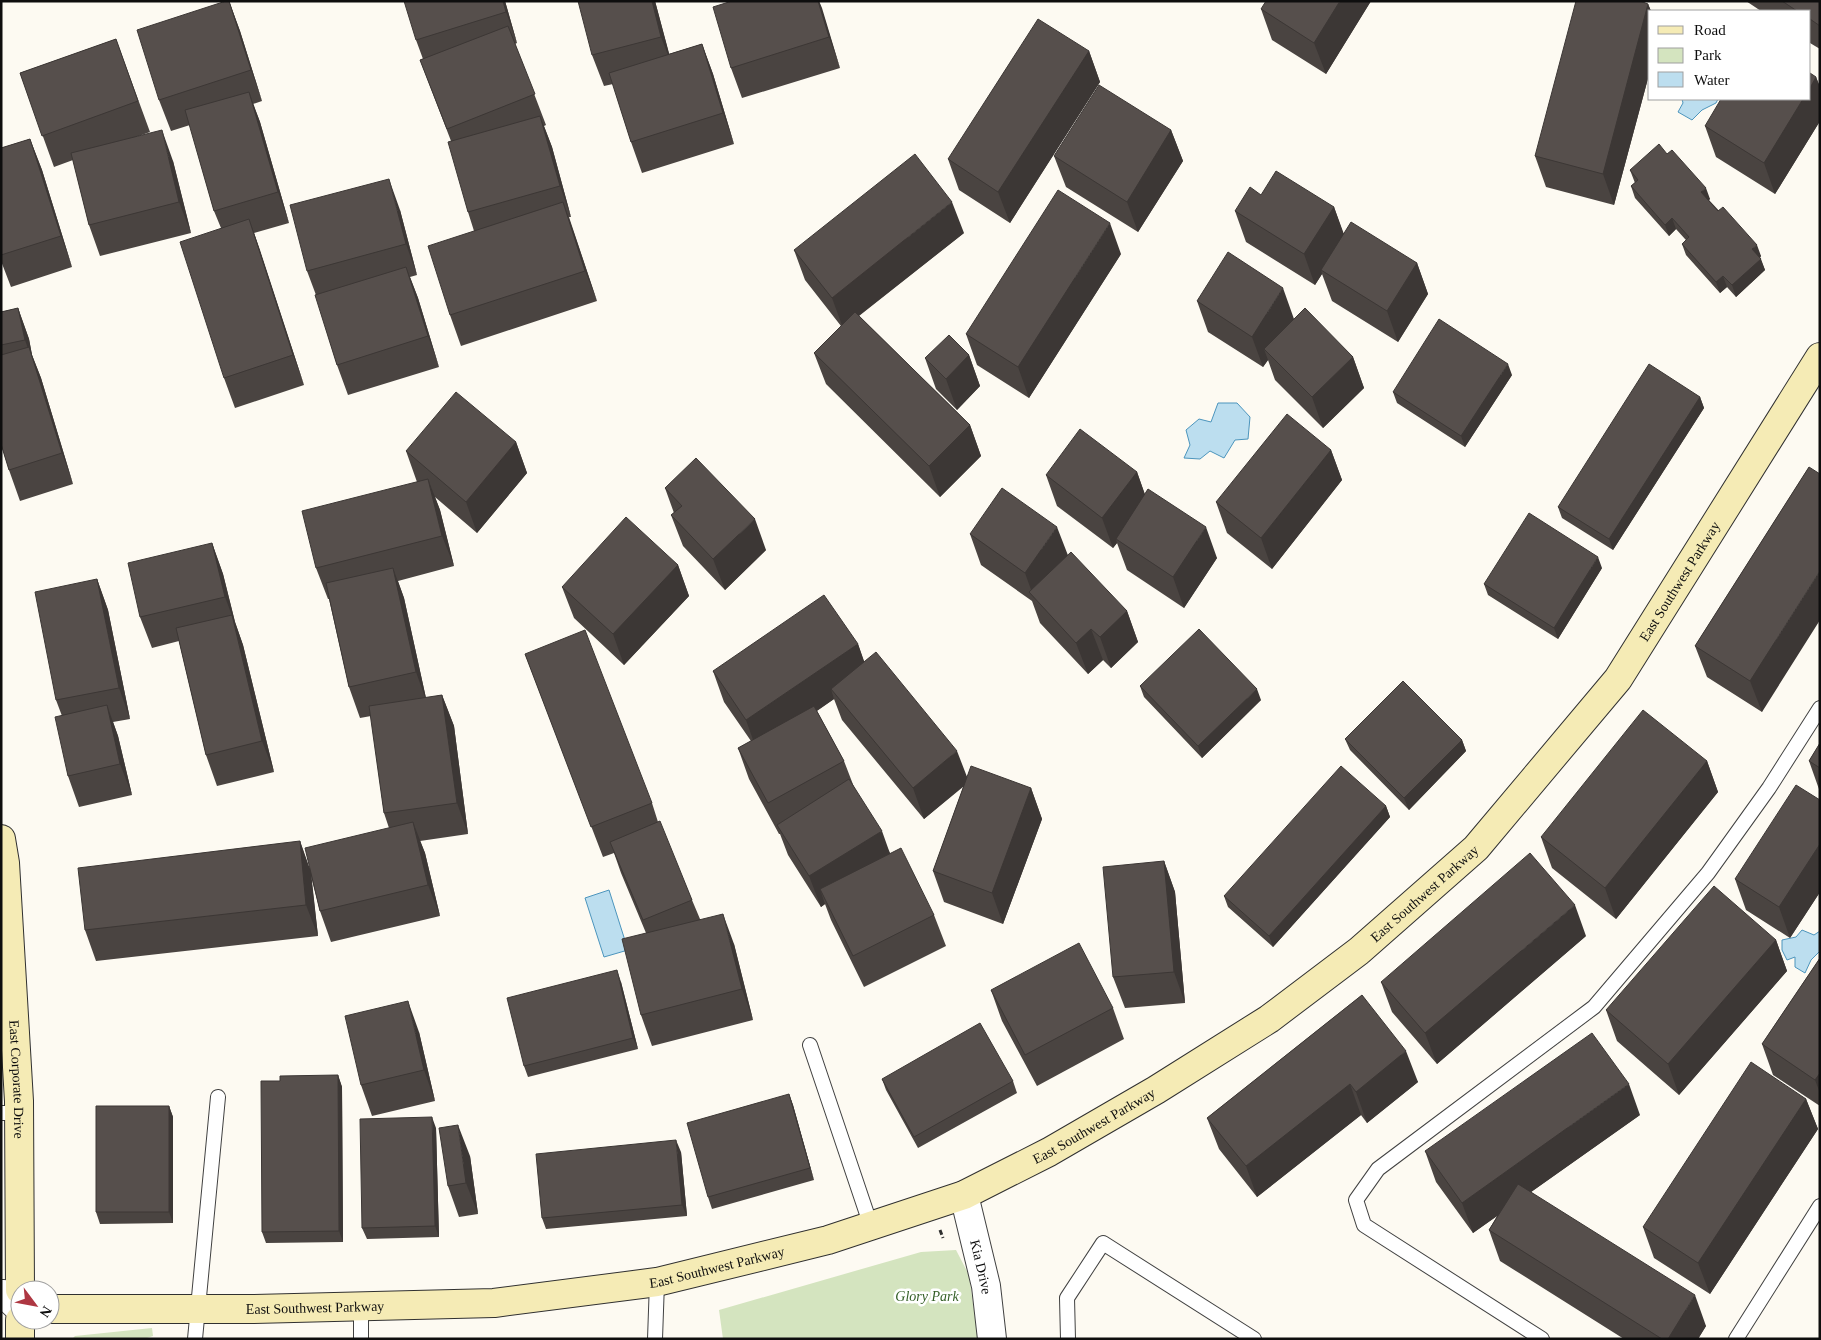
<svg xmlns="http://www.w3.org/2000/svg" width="1821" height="1340" font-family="'Times New Roman',serif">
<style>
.green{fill:#d4e4bf}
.water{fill:#bcdeef;stroke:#4c95bd}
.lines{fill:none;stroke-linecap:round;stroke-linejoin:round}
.lane-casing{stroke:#414141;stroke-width:16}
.street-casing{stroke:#414141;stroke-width:30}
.secondary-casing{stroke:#303030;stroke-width:30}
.path{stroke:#303030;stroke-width:3;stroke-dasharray:5 2.5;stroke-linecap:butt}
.lane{stroke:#fff;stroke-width:14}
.street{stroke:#fff;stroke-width:28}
.secondary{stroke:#f5ebb5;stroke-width:28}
.wall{fill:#4a4441}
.shaded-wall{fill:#3c3735}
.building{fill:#564f4c;stroke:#3c3735}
.labels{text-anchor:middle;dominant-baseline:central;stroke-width:5;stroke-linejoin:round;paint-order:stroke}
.street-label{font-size:14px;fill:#0e0e0e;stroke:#fff}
.park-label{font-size:14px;font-style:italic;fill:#345f26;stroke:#fff}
</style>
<rect width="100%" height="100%" fill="#fdfaf2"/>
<path class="green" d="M956,1250L969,1275L978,1339H723L719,1310L921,1252Z
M152,1328L153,1336L144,1339H72L75,1336Z"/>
<path class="water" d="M1682,99H1718L1716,103L1702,110L1692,120L1678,112L1683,103Z
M1218,403H1237L1250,417L1248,439L1235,440L1224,458L1210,451L1200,459L1184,458L1190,445L1186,430L1199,419L1211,422Z
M609,890L628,950L604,957L585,898Z
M1802,930L1814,935L1820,931V951L1811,960L1805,973L1795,967V957L1787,960L1782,950V940L1796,937Z"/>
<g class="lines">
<g class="lane-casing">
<path id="lane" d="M810,1045L871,1226
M1,1113H19
M361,1306V1339
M195,1339L218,1097
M655,1339L657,1282
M1068,1339L1067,1298L1103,1243L1254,1339
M1542,1339L1364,1225L1356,1200L1378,1169L1594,1007L1708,873L1769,788L1820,708
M1736,1339L1820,1206"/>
</g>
<g class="street-casing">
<g id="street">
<path id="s1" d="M964,1195L986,1286L992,1339"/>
<path d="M1,1294H4L20,1309"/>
</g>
</g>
<g class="secondary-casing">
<g id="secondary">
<path id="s2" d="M1,839L5,863L19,1101L20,1290"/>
<path id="s3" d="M50,1309H253L494,1303L657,1282L828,1240L964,1195L1049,1152L1156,1090L1269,1019L1359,951L1476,848L1618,679L1820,357"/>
<path d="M20,1320V1339"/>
</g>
</g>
<path class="path" d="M940,1230L943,1238"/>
<use href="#lane" class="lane"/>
<use href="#street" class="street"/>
<use href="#secondary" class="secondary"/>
</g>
<path class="wall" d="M229,1L240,31L262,101L253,104L260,122L289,223L254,233L304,385L235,408L224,378L221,228L214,211L190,125L171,131L159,100Z
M505,1L517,43L515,44L546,125L544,126L552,147L571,217H569L597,301L461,346L450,315L474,231L468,212L451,141L420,60L423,59L416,40Z
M655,1L669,54L702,44L713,74L734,144L642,173L631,142L613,84L604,86L592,55Z
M732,1H819L840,68L742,98L731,68Z
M1371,1L1326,74L1272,40L1261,9Z
M1746,1H1820V49L1810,43V11H1761Z
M1648,4L1651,11H1650V71L1614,205L1546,187L1535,156Z
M116,39L150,132L136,137L173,161L191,233L100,256L89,225L73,160L54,167L20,73Z
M1089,51L1100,82L1010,223L959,190L948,159Z
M1816,77L1820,87V121L1775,194L1716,157L1705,126Z
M1171,130L1183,161L1138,232L1066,187L1054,156Z
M30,139L42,170L72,267L11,287L1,261V148Z
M1667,154L1710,199L1709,200L1761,256L1760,258L1765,270L1736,297L1727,287L1720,293L1686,255L1682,244L1686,240L1685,239L1676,229L1669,236L1635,198L1631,186L1635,183L1630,170Z
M1261,195L1334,207L1343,233L1417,263L1428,294L1398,342L1332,301L1322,274L1315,285L1246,242L1235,211Z
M400,210L417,275L410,277L418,298L439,367L348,395L337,365L316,295L307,271Z
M964,233L859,316L970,425L981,456L940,497L826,384L814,353L841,326L805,280L794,250Z
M1121,254L1029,398L977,365L966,334Z
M1197,301L1294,319L1353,357L1364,388L1323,428L1275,380L1268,360L1263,367L1208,332Z
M18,308L29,339L32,355L41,378L73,484L20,501L9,470L1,444V312Z
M969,355L980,386L957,410L936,389L925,358Z
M1512,375L1465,447L1397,403L1393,392Z
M1700,397L1704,408L1613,550L1562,518L1558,507Z
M516,442L527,473L477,533L435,497L440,510L454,566L398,581L404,598L426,698L442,695L454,726L468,834L420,841L425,853L440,916L331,942L320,911L311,876L318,936L96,961L85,930L300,841L309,868L389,828L384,813L371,716L360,718L349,687L329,599H328L316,568L417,482L406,451Z
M1331,450L1342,480L1272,569L1227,533L1216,502Z
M1809,467L1762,712L1707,677L1695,646Z
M1137,472L1145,495L1217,558L1184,608L1127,570L1117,543L1113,548L1057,506L1046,475Z
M665,488L766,550L725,590L683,546L671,515L674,513Z
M970,534L1067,555L1127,611L1138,642L1111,668L1103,660L1088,674L1040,623L1032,601L981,565Z
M212,543L223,574L235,622L243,645L274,772L217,786L206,755L179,641L152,648L140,617Z
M678,565L689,596L624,665L574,618L562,587Z
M1602,568L1558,639L1488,595L1484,584Z
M97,579L108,610L130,719L113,722L118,736L132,795L79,807L68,776L62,716L56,700Z
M858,644L864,662L967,777L1031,788L1042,819L1003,924L944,902L933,871L964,785L924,819L842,720L834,699L817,711L844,761L854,787L890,853L934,915L946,946L864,987L831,920L825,904L821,907L788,855L780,834H779L749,779L738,748L751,741L724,702L713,671Z
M525,654L652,803L658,822L692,900L700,919L734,944L753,1020L652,1046L641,1015L646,933L621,873L614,853L603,857Z
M1140,686L1261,700L1202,758L1144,697Z
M1345,739L1462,740L1466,751L1409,810L1350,750Z
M1820,743V792L1809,761Z
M1707,761L1718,792L1616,919L1552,868L1541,837Z
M1820,800V892L1790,938L1746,910L1735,879Z
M1386,806L1390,817L1273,947L1228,907L1224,896Z
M1164,861L1175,892L1185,1003L1125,1008L1113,977Z
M1586,936L1437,1064L1392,1012L1381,982Z
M1776,940L1787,971L1679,1095L1617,1041L1606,1010Z
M1820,958V1106L1773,1075L1762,1044Z
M621,982L638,1049L528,1077L524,1066Z
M991,990L1113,1008L1124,1039L1037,1086L1002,1021Z
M1362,995L1418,1082L1367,1123L1361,1115L1257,1197L1219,1149L1207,1118Z
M419,1032L435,1101L372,1116L361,1085Z
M338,1075L342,1087L343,1242L266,1243L262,1232L280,1081Z
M882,1079L1013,1081L1017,1093L918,1148L886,1090Z
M789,1094L793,1105L814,1180L712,1209L708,1197Z
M1806,1099L1818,1129L1710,1294L1654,1258L1643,1227Z
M169,1106L173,1117V1223L100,1224L96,1212Z
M1640,1115L1531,1192L1706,1326L1698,1339H1624L1500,1261L1489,1230L1497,1216L1473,1233L1436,1182L1425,1151Z
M436,1128L439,1237L367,1239L362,1228Z
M681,1152L687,1216L546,1229L542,1218Z
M470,1156L478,1214L459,1217L448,1186Z"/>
<path class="shaded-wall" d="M229,1L240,31L262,101L251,70Z
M503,1H505L517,43L506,12Z
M652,1H655L673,68L661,37Z
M818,1H819L822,8L840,68L829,37Z
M1340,1H1371L1326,74L1314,43Z
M1648,4L1651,11H1650V71L1614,205L1603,174Z
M702,44L713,74L734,144L723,113Z
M1089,51L1100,82L1010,223L998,192Z
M1816,77L1820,87V121L1775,194L1764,163L1803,99H1810V88Z
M249,92L260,122L289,223L278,192Z
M540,116L552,147L571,217L560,186Z
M162,130L173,161L191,233L179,202Z
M1171,130L1183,161L1138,232L1127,202Z
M30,139L42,170L72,267L61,236Z
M389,179L400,210L417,275L406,244Z
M1706,188L1710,199L1705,203L1701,192Z
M563,202L574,233L597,301L585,271Z
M952,202L964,233L843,328L832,298Z
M1334,207L1345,237L1321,270L1322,274L1315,285L1304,254Z
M1672,218L1676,229L1669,236L1665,225Z
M249,219L260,250L304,385L293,355Z
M1110,223L1121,254L1029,398L1018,367Z
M1757,245L1761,256L1756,261L1752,249Z
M1761,259L1765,270L1736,297L1732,285Z
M1417,263L1428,294L1398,342L1387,311Z
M406,267L418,298L439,367L428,336Z
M1723,276L1727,287L1720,293L1716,282Z
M1283,288L1294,319L1264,349L1268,360L1263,367L1252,337Z
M18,308L29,339L32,355L41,378L73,484L62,453L36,371L25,340Z
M969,355L980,386L957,410L946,379Z
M1353,357L1364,388L1323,428L1312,397Z
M1508,364L1512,375L1465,447L1461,436Z
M1700,397L1704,408L1613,550L1609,539Z
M970,425L981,456L940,497L929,466Z
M516,442L527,473L477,533L466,502Z
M1331,450L1342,480L1272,569L1261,538Z
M1137,472L1148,503L1116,539L1117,543L1113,548L1102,518Z
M428,479L440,510L454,566L442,536Z
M755,519L766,550L725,590L713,559Z
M1057,527L1069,558L1034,598L1025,573Z
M1206,527L1217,558L1184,608L1173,577Z
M212,543L223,574L235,622L243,645L274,772L262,741L234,621L225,597Z
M1598,557L1602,568L1558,639L1554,628Z
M678,565L689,596L624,665L613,634Z
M393,568L404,598L427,703L416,672Z
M1820,571V620L1762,712L1750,681Z
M97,579L108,610L130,719L119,688Z
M1127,611L1138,642L1111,668L1100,637Z
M1091,629L1103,660L1088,674L1076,643Z
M858,644L869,675L831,689L834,699L757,751L746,720Z
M1257,689L1261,700L1202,758L1198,746Z
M442,695L454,726L468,834L457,803Z
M107,705L118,736L132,795L120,764Z
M1462,740L1466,751L1409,810L1404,798Z
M957,751L969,782L924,819L913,788Z
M1707,761L1718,792L1616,919L1605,888Z
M1031,788L1042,819L1003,924L992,893Z
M1386,806L1390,817L1273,947L1269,936Z
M413,822L425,853L440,916L428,885Z
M882,831L893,862L820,889L825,904L821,907L809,876Z
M300,841L311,872L318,936L306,905Z
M1820,844V892L1790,938L1779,907Z
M1164,861L1175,892L1185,1003L1174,972Z
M1575,905L1586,936L1437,1064L1425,1033Z
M723,914L734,944L753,1020L742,989Z
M1776,940L1787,971L1679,1095L1668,1064Z
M617,970L621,982L638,1049L633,1038Z
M408,1001L419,1032L435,1101L424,1070Z
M1406,1051L1418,1082L1367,1123L1356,1092Z
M1820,1073V1093L1815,1080Z
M338,1075L342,1087L343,1242L339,1231Z
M1350,1084L1361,1115L1257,1197L1246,1166Z
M1629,1084L1640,1115L1473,1233L1462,1203Z
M789,1094L793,1105L814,1180L810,1168Z
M1806,1099L1818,1129L1710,1294L1698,1263Z
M169,1106L173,1117V1223L169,1212Z
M432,1117L436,1128L439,1237L435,1226Z
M458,1125L470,1156L478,1214L466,1183Z
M676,1140L681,1152L687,1216L682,1205Z
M1695,1295L1706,1326L1698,1339H1668Z"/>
<path class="building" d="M226,1H229L251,70L159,100L137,30Z
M404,1H503L506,12L416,40Z
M578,1H652L661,37L592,55Z
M732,1H818L829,37L731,68L713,7Z
M1266,1H1340L1314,43L1261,9Z
M1576,1H1640L1648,4L1603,174L1535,156Z
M1782,1H1820V26L1810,19V11H1797Z
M1038,19L1089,51L998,192L948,159Z
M508,26L535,94L447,129L420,60Z
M116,39L138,101L42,136L20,73Z
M702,44L723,113L631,142L609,73Z
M1810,73L1816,77L1810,88Z
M1099,85L1171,130L1127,202L1054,156Z
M249,92L278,192L214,211L185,110Z
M1721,99H1803L1764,163L1705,126Z
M540,116L560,186L468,212L448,142Z
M162,130L179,202L89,225L71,153Z
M30,139L61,236L1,255V148Z
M1659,144L1667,154L1672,150L1706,188L1701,192L1718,211L1723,207L1757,245L1752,249L1761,259L1732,285L1723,276L1716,282L1682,244L1689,237L1681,228L1672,218L1665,225L1631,186L1638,180L1630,170Z
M915,154L952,202L832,298L794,250Z
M1276,171L1334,207L1304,254L1235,211L1250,187L1261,195Z
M389,179L406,244L307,271L290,205Z
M1058,190L1110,223L1018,367L966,334Z
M563,202L585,271L450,315L428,246Z
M249,219L293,355L224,378L180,242Z
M1351,222L1417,263L1387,311L1321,270Z
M1228,252L1283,288L1252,337L1197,301Z
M406,267L428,336L337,365L315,295Z
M18,308L25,340L1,345V312Z
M1305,308L1353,357L1312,397L1264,349Z
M855,312L970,425L929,466L814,353Z
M1439,319L1508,364L1461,436L1393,392Z
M949,335L969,355L946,379L925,358Z
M29,347L62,453L9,470L1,444V355Z
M1649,364L1700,397L1609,539L1558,507Z
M456,392L516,442L466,502L406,451Z
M1287,414L1331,450L1261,538L1216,502Z
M1080,429L1137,472L1102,518L1046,475Z
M696,458L755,519L713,559L671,515L682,506L665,488Z
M1809,467L1820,474V571L1750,681L1695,646Z
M428,479L442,536L316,568L302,511Z
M1002,488L1057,527L1025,573L970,534Z
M1148,489L1206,527L1173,577L1116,539Z
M1529,513L1598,557L1554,628L1484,584Z
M626,517L678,565L613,634L562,587Z
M212,543L225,597L140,617L128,563Z
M1071,552L1127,611L1100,637L1091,629L1076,643L1029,592Z
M393,568L416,672L349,687L326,583Z
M97,579L119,688L56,700L35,592Z
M824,595L858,644L746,720L713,671Z
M232,615L262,741L206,755L176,628Z
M1199,629L1257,689L1198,746L1140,686Z
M585,630L652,803L591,827L525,654Z
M876,652L957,751L913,788L831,689Z
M1403,681L1462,740L1404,798L1345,739Z
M442,695L457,803L384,813L369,706Z
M107,705L120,764L68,776L55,717Z
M814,706L844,761L768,803L738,748Z
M1643,710L1707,761L1605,888L1541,837Z
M1820,743V768L1809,761Z
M971,766L1031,788L992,893L933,871Z
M1341,766L1386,806L1269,936L1224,896Z
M849,779L882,831L809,876L777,825Z
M1796,785L1820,800V844L1779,907L1735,879Z
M660,821L692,900L643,920L610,842Z
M413,822L428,885L320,911L305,848Z
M300,841L306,905L85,930L78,868Z
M901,848L934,915L853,956L820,889Z
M1530,853L1575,905L1425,1033L1381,982Z
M1164,861L1174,972L1113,977L1103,867Z
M1714,886L1776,940L1668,1064L1606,1010Z
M723,914L742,989L641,1015L622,939Z
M1079,943L1113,1008L1025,1055L991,990Z
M1820,958V1073L1815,1080L1762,1044Z
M617,970L633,1038L524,1066L507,998Z
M1362,995L1406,1051L1356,1092L1350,1084L1246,1166L1207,1118Z
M408,1001L424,1070L361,1085L345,1016Z
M980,1023L1013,1081L914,1137L882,1079Z
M1592,1033L1629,1084L1462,1203L1425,1151Z
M1751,1062L1806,1099L1698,1263L1643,1227Z
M338,1075L339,1231L262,1232L261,1081H280V1076Z
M789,1094L810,1168L708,1197L687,1123Z
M96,1106H169V1212H96Z
M432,1117L435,1226L362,1228L360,1119Z
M458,1125L466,1183L448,1186L439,1128Z
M676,1140L682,1205L542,1218L536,1154Z
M1518,1184L1695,1295L1668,1339H1662L1489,1230Z"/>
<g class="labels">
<g class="street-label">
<text stroke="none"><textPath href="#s3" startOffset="1885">East Southwest Parkway</textPath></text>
<text stroke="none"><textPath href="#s3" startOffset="1480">East Southwest Parkway</textPath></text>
<text stroke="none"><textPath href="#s2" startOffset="241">East Corporate Drive</textPath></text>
<text stroke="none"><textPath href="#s3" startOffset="1075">East Southwest Parkway</textPath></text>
<text stroke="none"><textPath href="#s1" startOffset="74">Kia Drive</textPath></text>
<text stroke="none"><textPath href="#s3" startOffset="670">East Southwest Parkway</textPath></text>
<text stroke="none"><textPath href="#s3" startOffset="265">East Southwest Parkway</textPath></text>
</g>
<g class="park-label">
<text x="927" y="1296">Glory Park</text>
</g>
</g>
<rect width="1821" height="1340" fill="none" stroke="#0e0e0e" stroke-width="5"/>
<rect x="1648" y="10" width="162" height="90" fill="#ffffff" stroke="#9f9f9f"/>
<rect x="1658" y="26" width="25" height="8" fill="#f5ebb5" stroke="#9f9f9f"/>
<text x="1694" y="35" font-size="15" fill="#0e0e0e">Road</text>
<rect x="1658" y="48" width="25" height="15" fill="#d4e4bf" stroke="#9f9f9f"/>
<text x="1694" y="60" font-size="15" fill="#0e0e0e">Park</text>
<rect x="1658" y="72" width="25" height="15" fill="#bcdeef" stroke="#9f9f9f"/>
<text x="1694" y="85" font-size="15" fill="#0e0e0e">Water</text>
<g transform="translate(35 1305) rotate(122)"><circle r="24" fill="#ffffff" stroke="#9f9f9f"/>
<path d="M0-4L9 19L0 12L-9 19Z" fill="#ae3742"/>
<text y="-8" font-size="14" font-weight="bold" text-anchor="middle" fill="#0e0e0e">N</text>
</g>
</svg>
